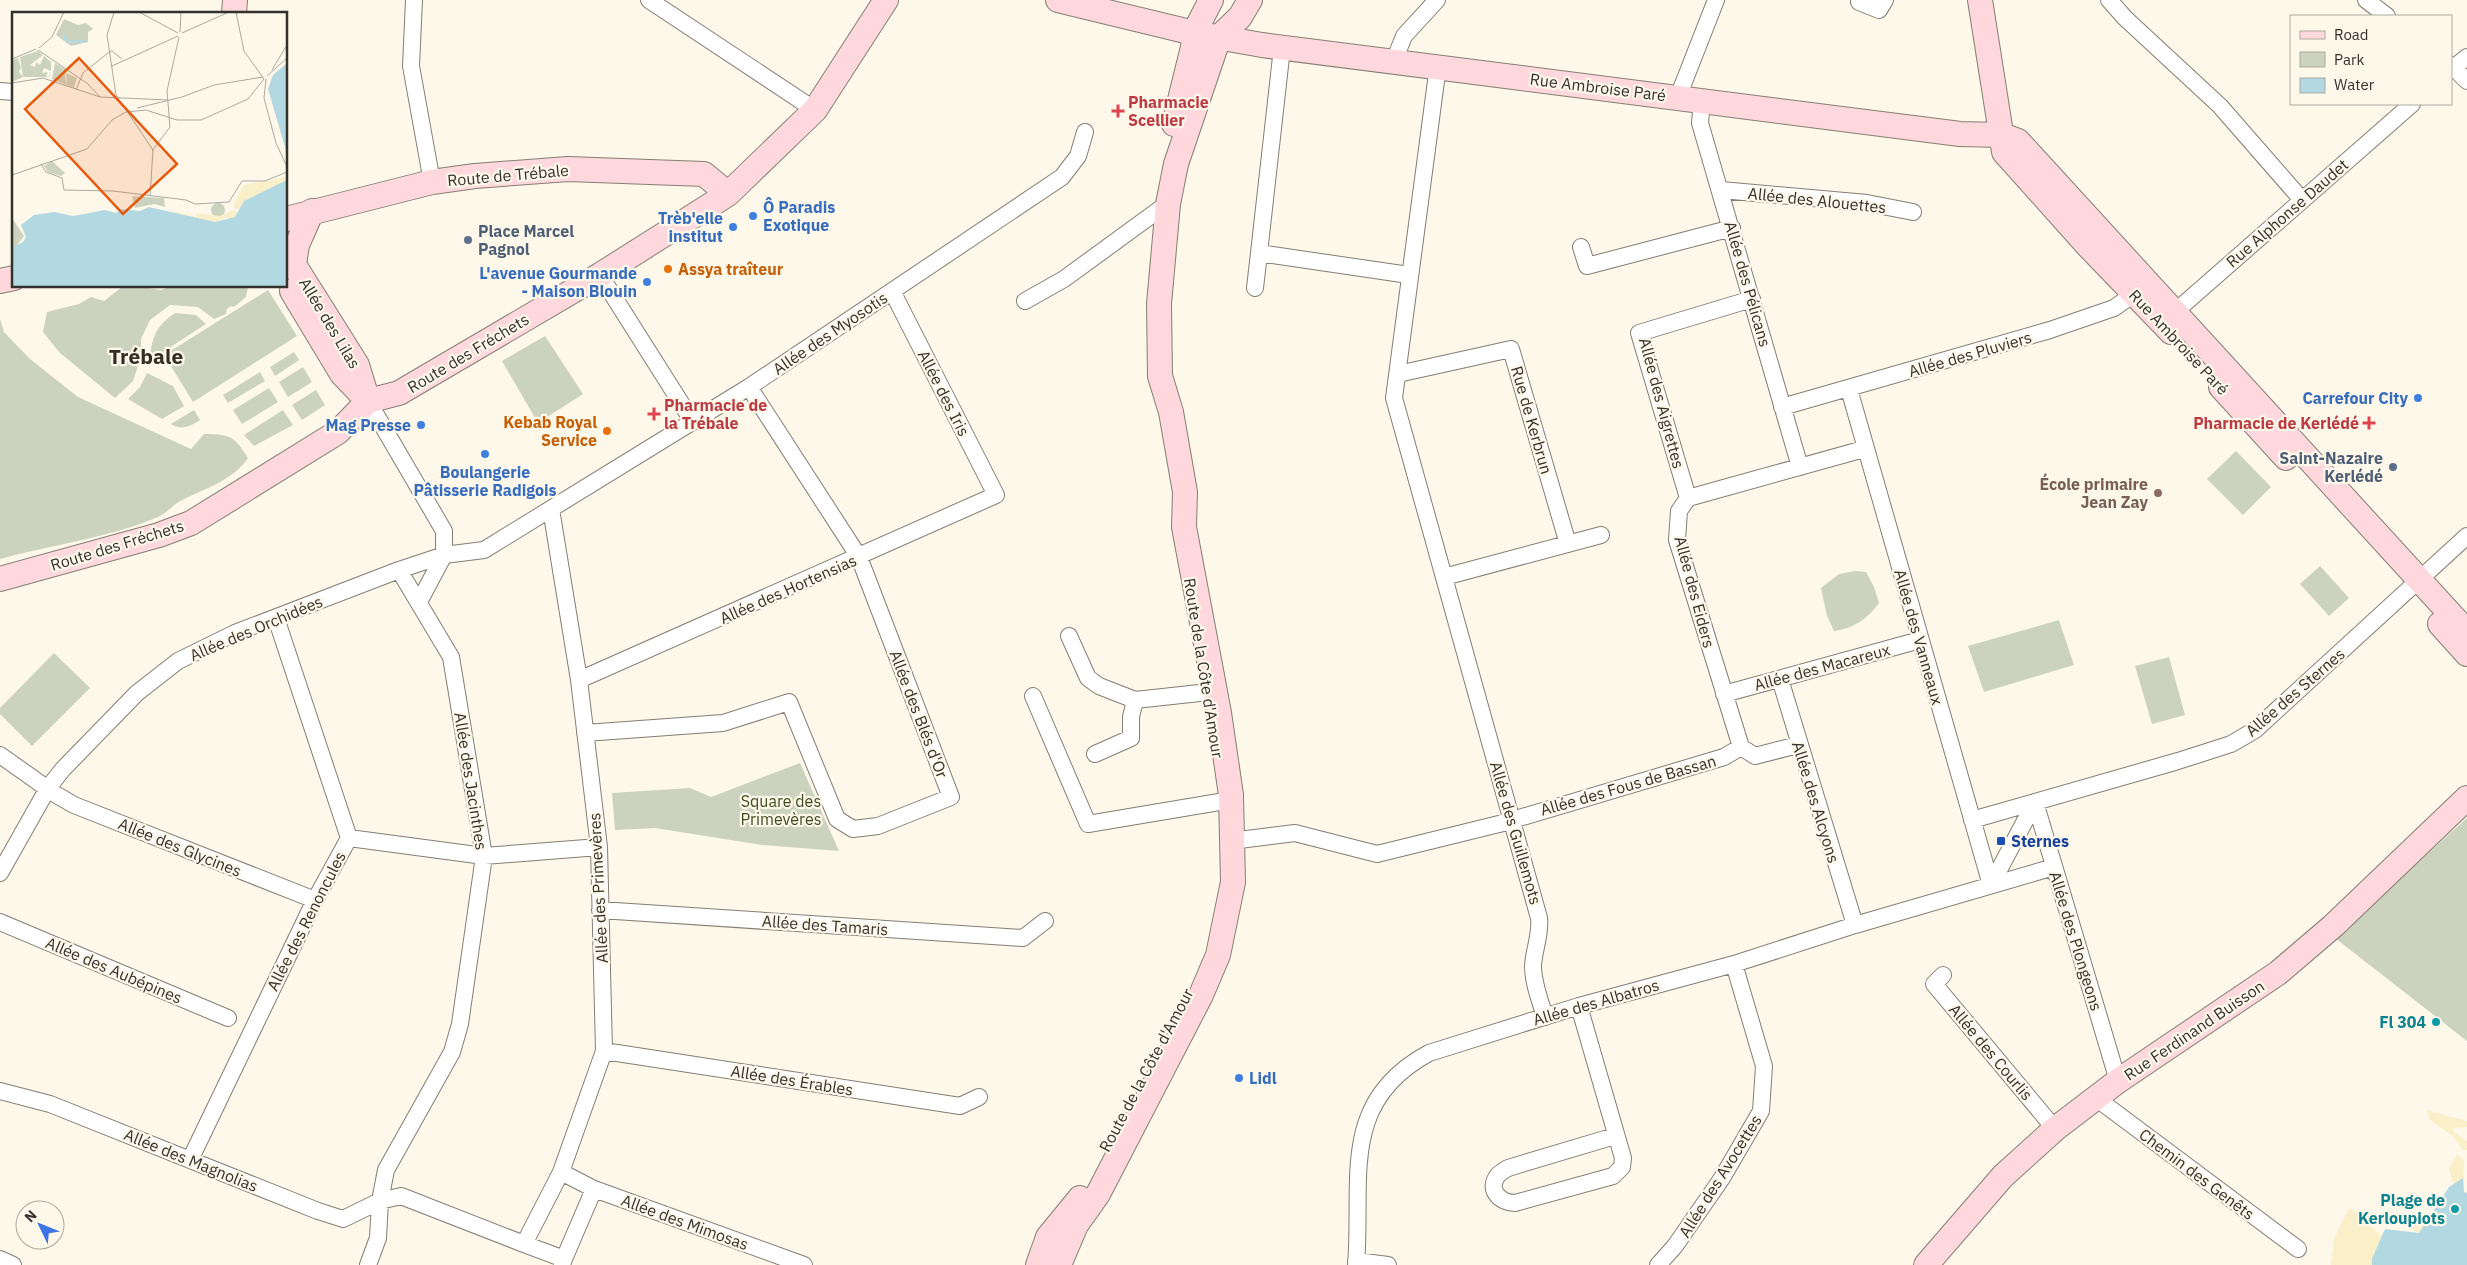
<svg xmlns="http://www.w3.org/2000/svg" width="2467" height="1265" font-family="'IBM Plex Sans',sans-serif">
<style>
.green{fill:#cbd3bf}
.sand{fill:#f9efc9}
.water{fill:#b2d8e1}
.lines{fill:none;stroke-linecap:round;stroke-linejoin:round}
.street-casing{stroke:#847e73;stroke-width:18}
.secondary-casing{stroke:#847e73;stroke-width:26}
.street{stroke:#fff;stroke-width:16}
.secondary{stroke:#fed8dc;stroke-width:24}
.health-dot{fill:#e0444e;stroke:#fef8eb;stroke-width:2}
.shop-dot{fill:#3f7fe0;stroke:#fef8eb;stroke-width:2}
.service-dot{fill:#5c6f8a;stroke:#fef8eb;stroke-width:2}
.food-dot{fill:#e8710a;stroke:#fef8eb;stroke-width:2}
.education-dot{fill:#8d6e63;stroke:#fef8eb;stroke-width:2}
.transit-dot{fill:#1a4fb4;stroke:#fef8eb;stroke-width:2}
.culture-dot{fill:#0f9aa8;stroke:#fef8eb;stroke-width:2}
.labels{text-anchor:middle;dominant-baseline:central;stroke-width:4.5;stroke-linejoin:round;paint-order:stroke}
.street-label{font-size:16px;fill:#33312c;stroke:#fef8eb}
.health-label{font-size:16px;font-weight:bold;fill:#be3a42;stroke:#fef8eb;text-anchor:start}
.shop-label{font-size:16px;font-weight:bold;fill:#366cbe;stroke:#fef8eb;text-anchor:end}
.service-label{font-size:16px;font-weight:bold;fill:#4e5e75;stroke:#fef8eb;text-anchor:start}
.food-label{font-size:16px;font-weight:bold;fill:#c56008;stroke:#fef8eb;text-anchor:start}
.education-label{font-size:16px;font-weight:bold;fill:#785e54;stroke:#fef8eb;text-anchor:end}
.park-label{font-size:16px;fill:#3c4c1e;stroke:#fef8eb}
.transit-label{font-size:16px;font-weight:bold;fill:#164399;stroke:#fef8eb;text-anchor:start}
.culture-label{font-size:16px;font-weight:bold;fill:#0d838f;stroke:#fef8eb;text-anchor:end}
.district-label{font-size:21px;font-weight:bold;fill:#332d24;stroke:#fef8eb}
.inset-river{fill:none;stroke:#b2d8e1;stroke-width:2.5}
.inset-road{fill:none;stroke:#ada89f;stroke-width:1}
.view{fill:#e8590c;fill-opacity:0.15;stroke:#e8590c;stroke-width:2.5}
.inset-edge{fill:none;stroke:#33312c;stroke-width:2.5}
</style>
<rect width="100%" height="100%" fill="#fef8eb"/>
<path class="green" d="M137,286L161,290L173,286H248L246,297L234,307L231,306L227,309L226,314L214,319L198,307L170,305L150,320L141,339V356L133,381L115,398L60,353L43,332L47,312L79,304L91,297L104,301L122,287Z
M268,290L297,336L193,402L164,355Z
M175,313L196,315L206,324L149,361C153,336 154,328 175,313Z
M0,319L4,332L30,359L78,397L191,449L204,434C230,434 234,436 248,458C233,480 207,488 184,499C173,504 169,512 156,518C107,538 51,545 0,559Z
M545,336L583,394L538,423L502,361Z
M294,352L299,360L275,376L270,367Z
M303,367L312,382L288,397L279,382Z
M260,372L265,381L228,403L223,395Z
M147,373L173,386L184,406L162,419L128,399L140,387Z
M269,388L278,402L242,424L233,410Z
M316,390L325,405L302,420L292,405Z
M194,410L200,420C191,426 181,431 171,424Z
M283,410L293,425L254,446L244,435Z
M2236,451L2271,487L2243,515L2207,479Z
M2320,566L2349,598L2329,616L2300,584Z
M1855,571L1866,572L1874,587L1879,603C1868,618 1853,629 1834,631L1827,616L1821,588L1839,574Z
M2059,620L2074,665L1984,692L1968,646Z
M54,653L90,688L32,746L0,714V708Z
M2169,657L2185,715L2152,724L2135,666Z
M800,763L839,851L762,845L655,828L615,830L612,793L690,788L711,797Z
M2467,818V1041L2335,938Z"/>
<path class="sand" d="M2427,1110L2467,1121V1127L2453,1128L2454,1132L2467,1141V1150H2463L2453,1136L2429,1119Z
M2457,1155L2464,1161L2463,1195L2467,1197V1265H2331L2334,1239L2349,1208L2358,1213L2381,1236L2405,1241L2419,1233L2410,1228L2406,1218L2411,1214L2425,1224L2456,1192L2449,1169Z"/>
<path class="water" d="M2463,1178L2464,1192L2467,1193V1265H2372V1259L2385,1229L2419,1233L2449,1187Z"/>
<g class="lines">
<g class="street-casing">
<path id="street" d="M414,0L411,66L432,182
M649,0L815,110
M1860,0L1859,2L1879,10L1885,0
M2109,0L2125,18L2220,106L2302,200
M2366,0L2387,16
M1282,48L1259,253L1409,275
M1394,61L1404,36L1437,0
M2451,65L2467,81
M1438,66L1394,398L1539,918C1541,934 1534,949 1533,966C1533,983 1540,1000 1545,1017
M2451,70L2467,57
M0,91L14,92
M1678,97L1716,0
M1702,100L1700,123L1800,467
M1721,190L1867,203L1913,212
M1581,247L1587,266L1732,228
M600,275L693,422
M1255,288L1259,253
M1025,301L1064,279L1160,209
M2168,318L2412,104
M1398,374L1511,349L1568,544
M1849,389L1991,885
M368,401L444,531V555L419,602
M1782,407L2050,330L2114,308L2142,288
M1688,498L1639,333L1752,299
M551,509L579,680L599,847L604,1051L561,1172
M1444,577L1601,535
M1069,636L1088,678L1099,686L1135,700L1209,692
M1780,679L1855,925
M579,680L996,495L892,291
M1724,694L1920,640
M1033,696L1088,824L1225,801
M585,733L723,723L789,702L837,819L853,829L878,826L951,797L859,557L749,387
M1798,745L1755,756L1741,747L1677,540L1679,511L1688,498L1864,449
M1095,754L1131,738V717L1135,700
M0,755L55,794L74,805L315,900
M2035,802L2118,1081
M1972,820L2178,761L2231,744L2255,730L2467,536
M349,838L484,856L599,847
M1231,841L1295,833L1377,854L1499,824L1724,757L1741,747
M0,873L48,788L63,769L137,693L178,661L235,633L399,570L444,555L484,550L749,387L1062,177L1078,156L1085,132
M1991,885L2035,802
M600,910L1023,938L1045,921
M0,922L228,1018
M1943,975L1934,984L2055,1129
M1579,1006L1623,1158L1622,1167L1613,1176L1515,1203C1501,1203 1486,1190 1498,1175C1500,1173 1505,1170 1508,1168L1615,1136
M604,1051L960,1106L979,1097
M0,1091L50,1104L318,1211L343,1219L380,1201L401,1196L524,1244
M2096,1098L2298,1249
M190,1160L315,900L349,838L276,618
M594,1189L804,1265
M0,1259L13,1265
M1356,1261L1388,1265
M368,1265L378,1238L380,1201L386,1170L452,1052L460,1024L484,856L451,657L399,570
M562,1265L564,1259L594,1189L561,1172L524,1244L564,1259
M1356,1265C1363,1179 1338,1102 1429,1053L1579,1006L1734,964L1855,925L2054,867
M1658,1265L1675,1246L1722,1178L1761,1111L1764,1066L1734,964"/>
</g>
<g class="secondary-casing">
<path id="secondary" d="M1058,0L1194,33L1262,45L1960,134L2002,135L2018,141L2467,632
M1980,0L2004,152L2089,247L2171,332
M234,14L235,0
M1174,124L1193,47L1194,33L1211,0
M286,219L432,182L475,176L568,169L704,174L728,194
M286,252L357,365L368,401
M294,264L297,245L312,211
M0,281L14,278
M292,291L342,374L366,399
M2221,387L2286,458
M0,579L159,535L191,523L338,432L368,401L399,393L600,275L728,194L815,110L886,0
M2440,624L2467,654
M1038,1265L1048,1237L1080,1198
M1059,1265L1076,1225L1098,1194L1201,995L1218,955L1233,882L1231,795L1219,713L1184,527L1185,492L1171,412L1160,376L1159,304L1168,204L1176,164L1219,37L1240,17L1250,0
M1926,1265L2003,1176L2055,1129L2118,1081L2278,973L2333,926L2467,798"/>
</g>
<use href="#street" class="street"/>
<use href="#secondary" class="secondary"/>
</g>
<g class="health-dot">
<path d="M1115.5 103.5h5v5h5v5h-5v5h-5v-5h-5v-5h5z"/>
<path d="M651.5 406.5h5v5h5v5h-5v5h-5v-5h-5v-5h5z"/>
<path d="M2366.5 415.5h5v5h5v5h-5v5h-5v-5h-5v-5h5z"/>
</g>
<g class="shop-dot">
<circle cx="753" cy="216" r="5"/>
<circle cx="733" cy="227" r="5"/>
<circle cx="647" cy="282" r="5"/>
<circle cx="2418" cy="398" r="5"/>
<circle cx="421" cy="425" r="5"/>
<circle cx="485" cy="454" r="5"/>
<circle cx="1239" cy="1078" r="5"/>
</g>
<g class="service-dot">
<circle cx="468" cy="240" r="5"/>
<circle cx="2393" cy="467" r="5"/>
</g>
<g class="food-dot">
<circle cx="668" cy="269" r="5"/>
<circle cx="607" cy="431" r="5"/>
</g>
<circle class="education-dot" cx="2158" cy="493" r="5"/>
<rect class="transit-dot" x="1996" y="836" width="10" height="10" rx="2.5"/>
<g class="culture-dot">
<circle cx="2436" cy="1022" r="5"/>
<circle cx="2455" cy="1209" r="5"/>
</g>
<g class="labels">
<g class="street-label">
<text transform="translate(1598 87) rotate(7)">Rue Ambroise Paré</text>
<text transform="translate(508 175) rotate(-5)">Route de Trébale</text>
<text transform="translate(1817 200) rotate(6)">Allée des Alouettes</text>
<text transform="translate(2287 213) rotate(-41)">Rue Alphonse Daudet</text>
<text transform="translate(1748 284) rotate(74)">Allée des Pélicans</text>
<text transform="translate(330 323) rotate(59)">Allée des Lilas</text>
<text transform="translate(830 333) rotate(-34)">Allée des Myosotis</text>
<text transform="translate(2179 342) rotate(47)">Rue Ambroise Paré</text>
<text transform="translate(468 353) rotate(-31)">Route des Fréchets</text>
<text transform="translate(1970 354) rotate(-16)">Allée des Pluviers</text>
<text transform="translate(944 393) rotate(63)">Allée des Iris</text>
<text transform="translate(1662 403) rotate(75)">Allée des Aigrettes</text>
<text transform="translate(1532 420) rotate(74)">Rue de Kerbrun</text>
<text transform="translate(117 545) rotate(-17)">Route des Fréchets</text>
<text transform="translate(788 589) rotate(-24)">Allée des Hortensias</text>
<text transform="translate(1695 592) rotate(75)">Allée des Eiders</text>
<text transform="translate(256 628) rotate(-23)">Allée des Orchidées</text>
<text transform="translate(1919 637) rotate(74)">Allée des Vanneaux</text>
<text transform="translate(1822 667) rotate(-15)">Allée des Macareux</text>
<text transform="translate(1204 668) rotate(81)">Route de la Côte d'Amour</text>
<text transform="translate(2295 692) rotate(-41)">Allée des Sternes</text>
<text transform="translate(919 714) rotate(69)">Allée des Blés d'Or</text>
<text transform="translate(471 781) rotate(81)">Allée des Jacinthes</text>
<text transform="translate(1628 785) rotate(-16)">Allée des Fous de Bassan</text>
<text transform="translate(1816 802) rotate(73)">Allée des Alcyons</text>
<text transform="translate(1516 833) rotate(74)">Allée des Guillemots</text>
<text transform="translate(180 847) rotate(22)">Allée des Glycines</text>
<text transform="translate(598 888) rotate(-93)">Allée des Primevères</text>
<text transform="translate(306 921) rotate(-63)">Allée des Renoncules</text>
<text transform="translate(825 925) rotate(4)">Allée des Tamaris</text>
<text transform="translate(2076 941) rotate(73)">Allée des Plongeons</text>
<text transform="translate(114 970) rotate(23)">Allée des Aubépines</text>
<text transform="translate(1596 1002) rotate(-16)">Allée des Albatros</text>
<text transform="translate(2194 1030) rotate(-34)">Rue Ferdinand Buisson</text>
<text transform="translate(1991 1052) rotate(50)">Allée des Courlis</text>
<text transform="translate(1146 1070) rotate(-62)">Route de la Côte d'Amour</text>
<text transform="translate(792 1080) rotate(9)">Allée des Érables</text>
<text transform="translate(191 1160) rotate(22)">Allée des Magnolias</text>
<text transform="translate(2197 1174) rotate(37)">Chemin des Genêts</text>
<text transform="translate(1720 1176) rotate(-58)">Allée des Avocettes</text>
<text transform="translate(685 1222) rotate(20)">Allée des Mimosas</text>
</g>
<g class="health-label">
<text x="1128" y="102">Pharmacie<tspan x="1128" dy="18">Scellier</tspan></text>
<text x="664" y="405">Pharmacie de<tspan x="664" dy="18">la Trébale</tspan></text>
<text x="2359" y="423" text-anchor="end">Pharmacie de Kerlédé</text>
</g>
<g class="shop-label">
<text x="763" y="207" text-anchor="start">Ô Paradis<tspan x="763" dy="18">Exotique</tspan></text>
<text x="723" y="218">Trèb'elle<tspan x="723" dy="18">institut</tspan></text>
<text x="637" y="273">L'avenue Gourmande<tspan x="637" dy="18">- Maison Blouin</tspan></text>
<text x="2408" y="398">Carrefour City</text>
<text x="411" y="425">Mag Presse</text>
<text x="485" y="472" text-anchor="middle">Boulangerie<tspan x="485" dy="18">Pâtisserie Radigois</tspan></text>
<text x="1249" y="1078" text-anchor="start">Lidl</text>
</g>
<g class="service-label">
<text x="478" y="231">Place Marcel<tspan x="478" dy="18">Pagnol</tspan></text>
<text x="2383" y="458" text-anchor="end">Saint-Nazaire<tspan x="2383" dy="18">Kerlédé</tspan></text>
</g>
<g class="food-label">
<text x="678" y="269">Assya traîteur</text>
<text x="597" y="422" text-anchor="end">Kebab Royal<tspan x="597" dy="18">Service</tspan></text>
</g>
<g class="education-label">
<text x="2148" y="484">École primaire<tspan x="2148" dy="18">Jean Zay</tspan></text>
</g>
<g class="park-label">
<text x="781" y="801">Square des<tspan x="781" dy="18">Primevères</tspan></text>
</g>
<g class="transit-label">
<text x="2011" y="841">Sternes</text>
</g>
<g class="culture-label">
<text x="2426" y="1022">Fl 304</text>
<text x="2445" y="1200">Plage de<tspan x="2445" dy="18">Kerloupiots</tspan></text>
</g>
<g class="district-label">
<text x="146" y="356">Trébale</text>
</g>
</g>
<g transform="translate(12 12)">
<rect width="275" height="275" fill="#fef8eb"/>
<path d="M52,7L66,13L74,11L81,17L76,20V30L59,34L44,23ZM26,39L31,43L18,53L23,55L24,50L28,53L32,44L39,50V59L32,56L30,61L36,60L34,64L37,65L39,60L38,65H11L0,70V48L6,46L9,56L7,60L11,65L8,45ZM43,51L54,58L53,65L55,72L54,61L65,66L62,76L40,67ZM40,149L53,161L49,164L36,160L32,154ZM120,184L152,186L153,195L143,192L123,196ZM199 198a7 7 0 1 1 14 0a7 7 0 1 1-14 0ZM0,206L12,224L3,236L0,235Z" fill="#cbd3bf"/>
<path d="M275,165V169L226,197L221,195L231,173ZM222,198L226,201L225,208L212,206L203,210L162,202L161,199L184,205V201L208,204Z" fill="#f9efc9"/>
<path d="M275,51V142L256,77L261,63ZM275,168V275H0V236L11,230L14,225L9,213L22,203L42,200L61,204L93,198L104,201L109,197L128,199L137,195L203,210L223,205L232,189Z" fill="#b2d8e1"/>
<path class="inset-river" d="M53,23L52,26L58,30L74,29"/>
<path class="inset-road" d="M102,0L95,23L104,83L141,138L138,184M127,0L166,21M224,0L232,39L252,67M168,20L169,0M170,21L217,0M27,36L40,25L52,0M26,38L76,72L88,85M0,47L24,37M100,54L166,24M260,58L275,33M255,64L275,46M254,67L252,86L264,131L275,155M0,71L31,66L88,85L156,88M64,78L71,61L96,41L100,39L110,47M125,96L170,85L202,73L251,65M140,139L158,115L155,79L167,25M29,152L34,160L50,166L52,178L101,179L174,188L183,192L217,190L230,169H253L275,160M0,163L75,137L100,108L114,100L134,98L165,108H189L236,87L252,67"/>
<path class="view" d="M67,46L165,152L111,202L13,97Z"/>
<rect width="275" height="275" class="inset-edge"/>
</g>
<rect x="2290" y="15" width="162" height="90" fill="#fef8eb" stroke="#ada89f"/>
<rect x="2300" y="31" width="25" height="8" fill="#fed8dc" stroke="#ada89f"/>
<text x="2334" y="40" font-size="15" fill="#33312c">Road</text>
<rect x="2300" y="52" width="25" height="15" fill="#cbd3bf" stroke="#ada89f"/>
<text x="2334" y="65" font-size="15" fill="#33312c">Park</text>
<rect x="2300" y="78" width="25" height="15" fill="#b2d8e1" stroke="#ada89f"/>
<text x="2334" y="90" font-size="15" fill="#33312c">Water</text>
<g transform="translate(40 1225) rotate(313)"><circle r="24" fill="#fef8eb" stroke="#ada89f"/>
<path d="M0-4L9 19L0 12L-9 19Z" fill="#3c74e3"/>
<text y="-8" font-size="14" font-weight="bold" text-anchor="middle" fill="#33312c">N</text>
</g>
</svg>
